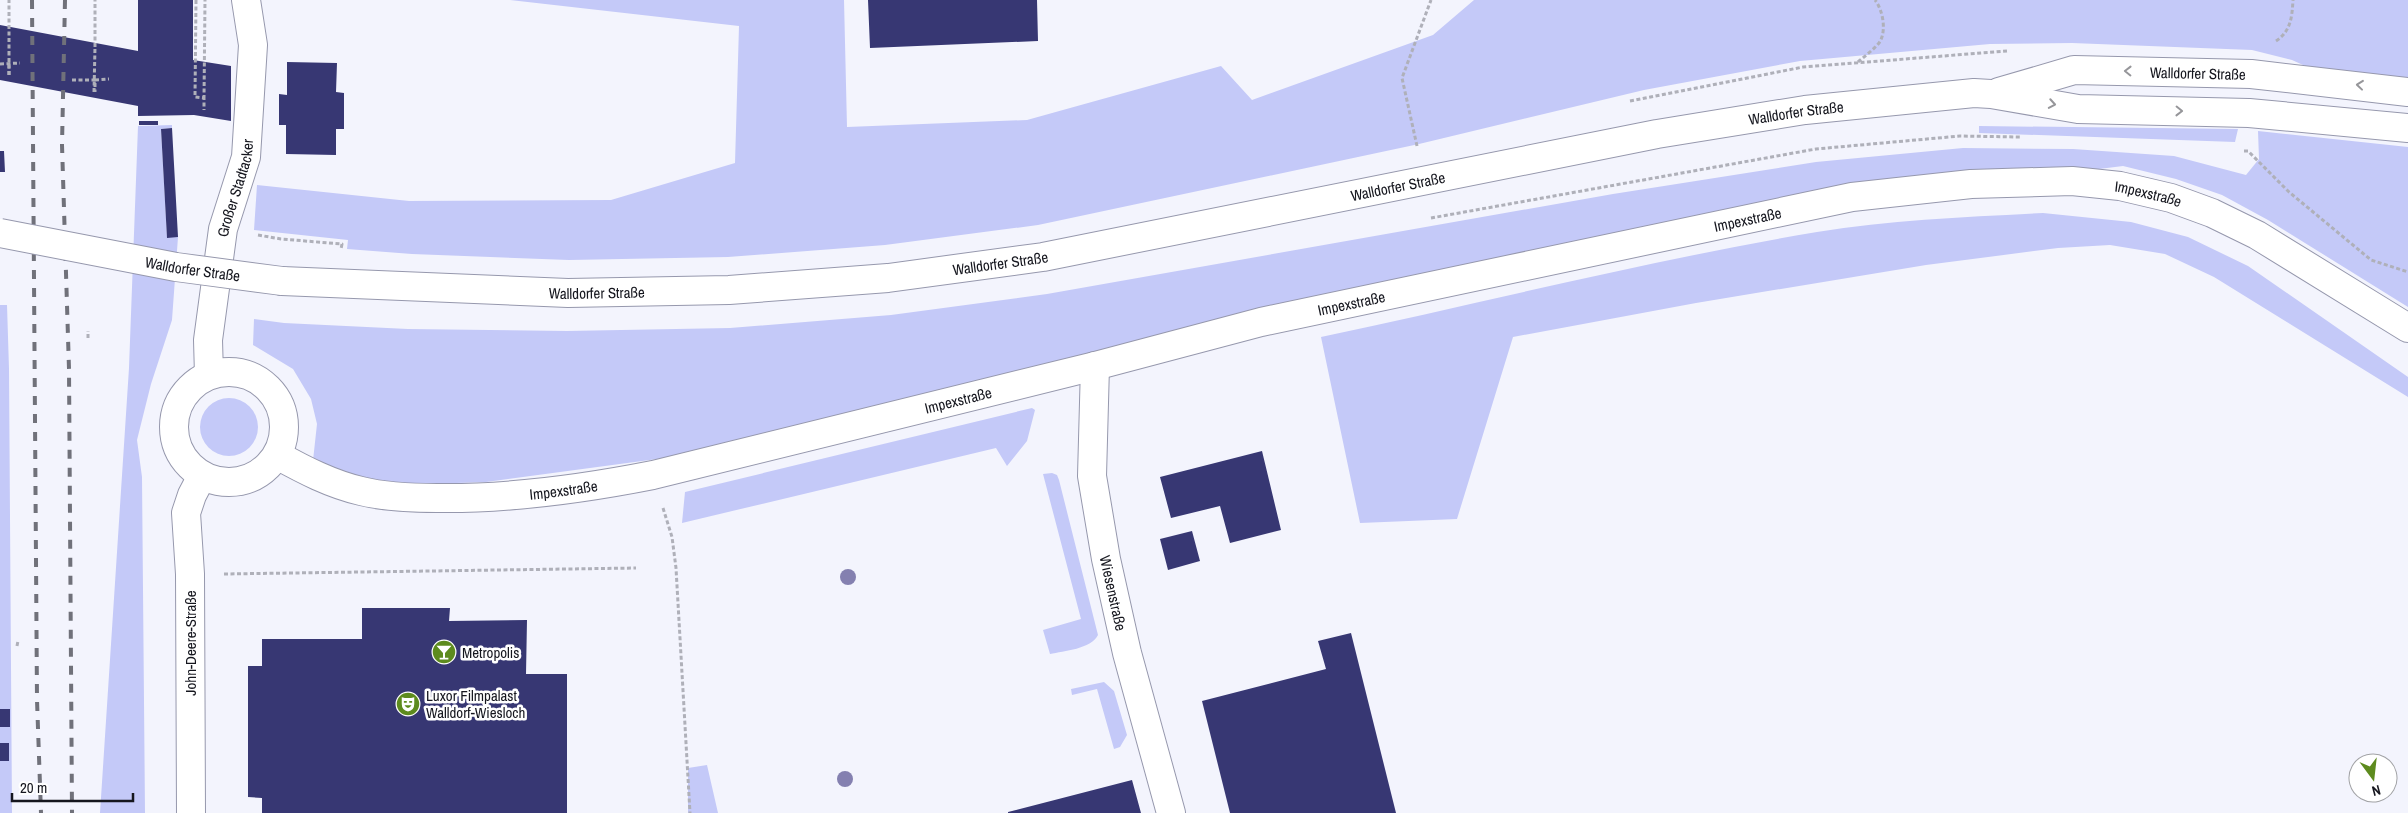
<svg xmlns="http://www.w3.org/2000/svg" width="2408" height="813" font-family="'Archivo Narrow',sans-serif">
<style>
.green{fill:#c4c9f8}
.building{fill:#373773}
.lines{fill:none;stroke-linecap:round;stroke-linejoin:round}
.minor-casing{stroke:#9698ad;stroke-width:30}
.path{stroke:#afb0b9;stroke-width:3;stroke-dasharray:4 2.5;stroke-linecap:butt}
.minor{stroke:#fff;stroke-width:28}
.rail{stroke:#70717a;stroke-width:4;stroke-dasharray:9 9;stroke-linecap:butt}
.minor-bridge-casing{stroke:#9698ad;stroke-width:30;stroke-linecap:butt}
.path-bridge{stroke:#afb0b9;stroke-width:3;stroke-dasharray:4 2.5;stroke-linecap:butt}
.minor-bridge{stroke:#fff;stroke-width:28}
.tree{fill:#8480b0}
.oneway{stroke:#96969a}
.labels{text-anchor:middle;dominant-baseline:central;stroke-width:5;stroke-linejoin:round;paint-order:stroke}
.street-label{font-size:15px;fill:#15161e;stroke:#fff}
.poi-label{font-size:15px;fill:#15161e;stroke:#fff;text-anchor:start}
</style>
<rect width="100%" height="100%" fill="#f3f4fd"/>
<path class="green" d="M510,0H844L847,127L1027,120L1221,66L1252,100L1433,35L1474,0H2408V83L2312,69L2292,60L2252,50L2072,43L1990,44L1800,61L1644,90L1419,144L1038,225L885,245L728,257L569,260L412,254L347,249L348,240L254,230L257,185L409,201L611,200L735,163L739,26Z
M172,125V128L161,129L167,237H178L172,320L151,384L137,440L142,477L145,813H100L129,368L138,126Z
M1979,126L2238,129L2235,142L1979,133Z
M2258,131L2408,147V307L2268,220L2222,195L2176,179L2123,166L2067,173L1972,176L672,457L486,482L310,488L317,424L311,399L293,369L253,345L254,319L284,323L408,329L567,331L730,328L891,315L1047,294L1613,194L1816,162L1963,148L2073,149L2174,156L2246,175L2259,159Z
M2043,213L2131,222L2188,237L2248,266L2408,377V397L2214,277L2165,254L2110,245L2058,248L1926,265L1696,303L1513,337L1457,519L1360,523L1321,337C1486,302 1651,260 1817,232C1891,220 1967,217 2043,213Z
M0,305H7L9,369L12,813H0Z
M200 427a29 29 0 1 1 58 0a29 29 0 1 1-58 0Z
M1032,408L1035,410L1027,441L1007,466L996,448L682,523L685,492Z
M1052,473L1057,475L1059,480L1098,635C1091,649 1064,651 1050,654L1043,630L1081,619L1043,474Z
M1104,682L1114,691L1127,735L1120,747L1114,749L1097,689L1072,695L1071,689Z
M707,765L718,813H688V768Z"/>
<path class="building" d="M138,0H193V60L231,66V121L194,115L138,116V106L0,80V25L138,51Z
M868,0H1037L1038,41L870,48Z
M287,62L337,63L336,92L344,93V129H336V155L286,154V125H279V94L287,95Z
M139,121H158V125H139Z
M172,128L178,237L167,238L161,129Z
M0,151H4L5,172H0Z
M1262,451L1281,530L1230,543L1220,506L1171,518L1160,477Z
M1192,531L1200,561L1168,570L1160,539Z
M362,608H450L449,621L527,620L526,674H567V813H262V798L248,797V666H262V639H362Z
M1351,633L1396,813H1230L1202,701L1326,669L1318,641Z
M0,709H10V727H0Z
M0,743H9V761H0Z
M1132,780L1141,813H1008V812Z"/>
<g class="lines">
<g class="minor-casing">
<g id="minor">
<path id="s1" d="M1999,92L2074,70L2251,74L2408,92"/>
<path id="s2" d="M282,281L568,293L729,290L888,278L1043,257L1657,134L1805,110L1974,93L1991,94L2078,109L2249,113L2408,128"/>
<path id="s3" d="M1095,366L1092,476L1106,559L1127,653L1171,813"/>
<circle cx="229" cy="427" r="55"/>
<path id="s4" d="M209,375L208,340L223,229L246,157L253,45L246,0"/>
<path id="s5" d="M277,455C304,470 331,484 361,491C385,497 412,498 437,498C510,499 582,489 653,475L1095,366L1261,322L1852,197L1971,184L2072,181L2120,186L2171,198L2212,213L2257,235L2408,328"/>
<path d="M191,813L190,574L186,513L192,495L202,476"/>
</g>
</g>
<path class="path" d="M196,0L195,97L204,98V110
M2276,41C2291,31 2292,17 2293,0
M95,47V0
M9,55V0
M1858,62C1865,56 1873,50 1879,43C1887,32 1883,10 1875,0
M0,64L20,63
M9,75V63
M72,80H95V92
M95,80L109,79
M204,99L205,0
M1630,101L1803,67L2007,51
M1417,146L1402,78L1431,0
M2244,151H2248L2289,192L2371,260L2408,272
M1431,218L1816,149L1960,136L2020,137
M258,235L281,239L342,244L341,249
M88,338V331
M663,508L672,537L676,568L690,813
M224,574L636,568
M17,646L18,641"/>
<use href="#minor" class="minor"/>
<path class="rail" d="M32,0L37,700L41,813
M65,0L62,145L69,369L72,813"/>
<g class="minor-bridge-casing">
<g id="minor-bridge">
<path id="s6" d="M0,233L176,267L282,281"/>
</g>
</g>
<path class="path-bridge" d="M9,75V55
M94,92L95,47"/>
<use href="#minor-bridge" class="minor-bridge"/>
</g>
<g class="tree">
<circle cx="848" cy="577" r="8"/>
<circle cx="845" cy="779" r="8"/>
</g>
<defs><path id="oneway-chevron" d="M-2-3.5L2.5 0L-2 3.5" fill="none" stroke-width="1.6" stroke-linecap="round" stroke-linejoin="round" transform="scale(1.25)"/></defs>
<g class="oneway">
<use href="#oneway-chevron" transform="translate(2128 71) rotate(-179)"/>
<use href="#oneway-chevron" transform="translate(2360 85) rotate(-174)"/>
<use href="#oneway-chevron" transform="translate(2052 104) rotate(10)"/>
<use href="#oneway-chevron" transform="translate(2179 111) rotate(1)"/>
</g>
<defs>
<g id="bar-disc" transform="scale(1.25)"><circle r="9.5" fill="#5d8b1e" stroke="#fff"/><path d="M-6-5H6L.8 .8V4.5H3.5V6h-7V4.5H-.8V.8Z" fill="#fff"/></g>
<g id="theatre-disc" transform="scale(1.25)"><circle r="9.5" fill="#5d8b1e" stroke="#fff"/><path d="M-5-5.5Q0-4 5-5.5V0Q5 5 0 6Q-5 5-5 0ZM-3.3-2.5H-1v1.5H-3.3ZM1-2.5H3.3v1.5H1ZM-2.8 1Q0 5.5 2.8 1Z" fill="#fff"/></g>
</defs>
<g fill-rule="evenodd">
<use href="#bar-disc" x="444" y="652"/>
<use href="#theatre-disc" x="408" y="704"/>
</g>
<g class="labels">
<g class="street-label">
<text stroke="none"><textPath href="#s1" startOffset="202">Walldorfer Straße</textPath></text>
<text stroke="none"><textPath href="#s2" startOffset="1530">Walldorfer Straße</textPath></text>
<text stroke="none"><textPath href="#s2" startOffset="1125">Walldorfer Straße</textPath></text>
<text stroke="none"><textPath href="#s4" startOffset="190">Großer Stadtacker</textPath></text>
<text stroke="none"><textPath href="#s5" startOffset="1915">Impexstraße</textPath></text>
<text stroke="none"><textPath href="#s5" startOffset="1510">Impexstraße</textPath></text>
<text stroke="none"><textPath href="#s2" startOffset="720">Walldorfer Straße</textPath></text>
<text stroke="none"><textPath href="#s6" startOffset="196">Walldorfer Straße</textPath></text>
<text stroke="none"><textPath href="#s2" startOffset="315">Walldorfer Straße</textPath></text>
<text stroke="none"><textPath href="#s5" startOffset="1105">Impexstraße</textPath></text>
<text stroke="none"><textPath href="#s5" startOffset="700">Impexstraße</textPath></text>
<text stroke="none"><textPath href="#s5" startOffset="295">Impexstraße</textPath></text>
<text stroke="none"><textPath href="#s3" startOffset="229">Wiesenstraße</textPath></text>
<text transform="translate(190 643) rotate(-90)">John-Deere-Straße</text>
</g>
<g class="poi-label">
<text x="462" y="652">Metropolis</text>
<text x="426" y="695">Luxor Filmpalast<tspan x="426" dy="17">Walldorf-Wiesloch</tspan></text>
</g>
</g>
<g transform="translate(2373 778) rotate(165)"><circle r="24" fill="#ffffff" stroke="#a1a2a5"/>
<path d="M0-4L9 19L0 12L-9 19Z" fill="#5d8b1e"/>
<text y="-8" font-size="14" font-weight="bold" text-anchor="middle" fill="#15161e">N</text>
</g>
<path d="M12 793v8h121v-8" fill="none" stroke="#15161e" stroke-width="2.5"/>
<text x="20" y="793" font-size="15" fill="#15161e" stroke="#ffffff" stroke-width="4" paint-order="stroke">20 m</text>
</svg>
